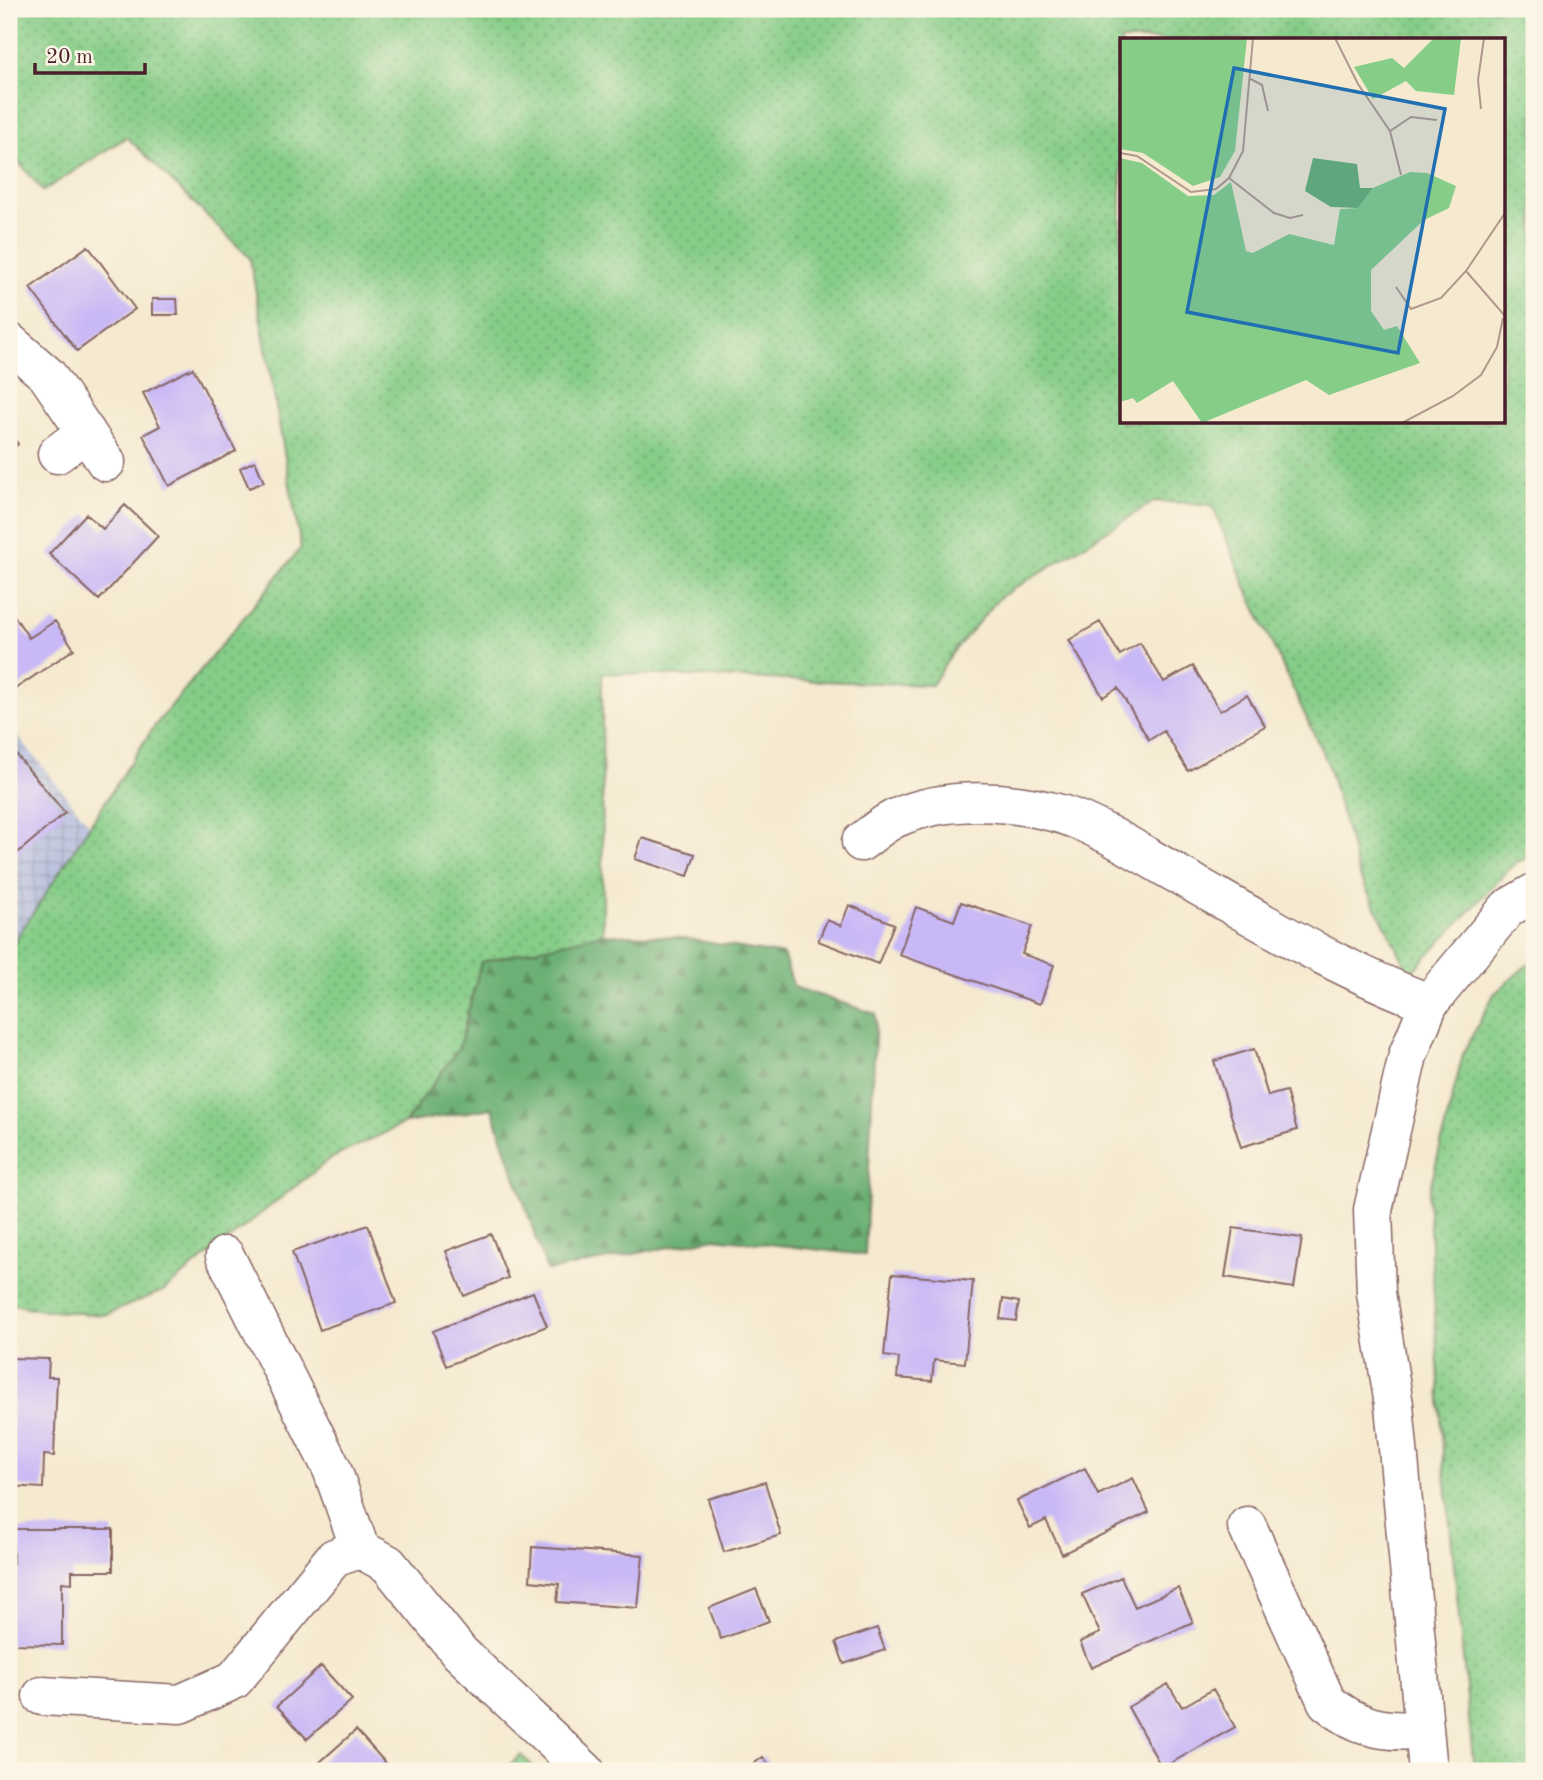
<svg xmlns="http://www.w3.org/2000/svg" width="1543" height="1780" font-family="'Old Standard TT',serif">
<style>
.industrial{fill:url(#industrial-grid)}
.grass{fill:url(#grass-dots);stroke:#68765a;stroke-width:2;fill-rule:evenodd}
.forest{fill:url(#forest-firs);stroke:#5b6850;stroke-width:2}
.building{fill:#c9b8f6}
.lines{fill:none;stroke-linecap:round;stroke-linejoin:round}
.minor-casing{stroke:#866664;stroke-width:41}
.minor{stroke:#fff;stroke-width:38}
.inset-road{fill:none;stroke:#b1988d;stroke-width:2}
.view{fill:#1f6fb2;fill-opacity:0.15;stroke:#1f6fb2;stroke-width:3.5}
.inset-edge{fill:none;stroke:#4a1f2b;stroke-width:3.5}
</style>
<defs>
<pattern id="industrial-grid" width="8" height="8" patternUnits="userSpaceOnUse" patternTransform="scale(1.75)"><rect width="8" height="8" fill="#bcc3de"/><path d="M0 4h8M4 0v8" fill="none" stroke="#a3a7bf"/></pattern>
<pattern id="grass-dots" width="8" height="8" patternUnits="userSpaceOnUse" patternTransform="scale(1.75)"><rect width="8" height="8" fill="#86cd88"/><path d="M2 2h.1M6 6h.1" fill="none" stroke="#70a66f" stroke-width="1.8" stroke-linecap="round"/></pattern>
<pattern id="forest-firs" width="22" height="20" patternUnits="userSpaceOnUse" patternTransform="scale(1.75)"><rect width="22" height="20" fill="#6cb074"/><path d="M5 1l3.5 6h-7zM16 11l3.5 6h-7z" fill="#5b8f5f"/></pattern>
</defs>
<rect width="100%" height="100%" fill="#fcf5e5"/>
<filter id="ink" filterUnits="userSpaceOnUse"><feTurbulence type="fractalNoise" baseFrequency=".0143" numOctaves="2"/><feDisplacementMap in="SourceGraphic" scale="14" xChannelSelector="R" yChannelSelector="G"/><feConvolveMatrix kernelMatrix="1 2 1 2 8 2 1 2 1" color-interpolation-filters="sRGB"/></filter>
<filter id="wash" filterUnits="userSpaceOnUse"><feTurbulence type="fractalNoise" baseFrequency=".00686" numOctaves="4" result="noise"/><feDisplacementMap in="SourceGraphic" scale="28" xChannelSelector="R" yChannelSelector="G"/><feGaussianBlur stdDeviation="1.57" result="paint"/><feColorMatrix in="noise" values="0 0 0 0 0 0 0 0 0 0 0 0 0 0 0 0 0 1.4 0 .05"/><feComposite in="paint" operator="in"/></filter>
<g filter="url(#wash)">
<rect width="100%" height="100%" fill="#f5e9cf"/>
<path class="industrial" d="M9,725L90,825L9,950Z"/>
<path class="grass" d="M9,9H1534V855L1515,863L1410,974L1359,875L1327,762L1249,594L1212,505L1155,501L999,598L953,652L932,685L602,673L603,934L481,962L459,1048L405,1123L330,1159L163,1291L105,1315L40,1310L9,1303V950L153,728L301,548L250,258L127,137L43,191L9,151ZM1121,40H1503V422H1121Z
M1534,959V1771H1474L1443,1452L1428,1196L1463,1054L1494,994Z
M521,1755L538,1771H502Z"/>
<path class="forest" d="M603,934L675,937L783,955L794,987L876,1014L865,1255L715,1238L547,1271L492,1108L405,1123L459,1048L481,962Z"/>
<g id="blocks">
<path class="building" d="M88,246L135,309L77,351L30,288Z
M152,299H177L178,315H152Z
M193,368L236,451L169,486L143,435L160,426L143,393Z
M9,433L18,444L9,453Z
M255,461L264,482L249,488L240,468Z
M125,505L158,536L99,600L49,554L86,514L103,529Z
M11,611L29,638L55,621L74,649L9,693Z
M1100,622L1120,655L1140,643L1164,682L1193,666L1220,711L1247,695L1265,726L1188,771L1164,731L1149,740L1118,688L1103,697L1069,640Z
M9,746L65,813L9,860Z
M642,838L695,854L688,876L635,859Z
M961,902L1032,926L1022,954L1054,965L1040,1004L899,955L916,907L954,921Z
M849,905L894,924L878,964L818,941L827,920L841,926Z
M1254,1049L1268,1096L1286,1091L1297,1130L1241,1147L1214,1061Z
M368,1225L396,1303L320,1330L292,1252Z
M1233,1228L1302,1238L1294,1288L1225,1277Z
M491,1234L508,1278L464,1296L446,1251Z
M892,1274L973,1281L965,1363L934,1360L932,1381L897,1378L899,1358L884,1356Z
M533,1292L547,1326L446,1366L433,1331Z
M1003,1299L1019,1302L1016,1321L1000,1319Z
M9,1358L49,1359L48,1377H57L54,1456L44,1455L43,1488L9,1486Z
M1085,1468L1098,1495L1133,1478L1149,1512L1062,1554L1046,1520L1030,1528L1017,1501Z
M765,1482L781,1535L724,1552L708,1499Z
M13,1529H113V1571H72V1583L62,1582V1645L9,1644V1563H13Z
M532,1547L643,1555L638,1608L557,1602L559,1584L530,1581Z
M1121,1577L1135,1607L1178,1588L1193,1622L1091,1668L1080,1642L1100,1633L1082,1594Z
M756,1589L769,1621L721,1639L709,1608Z
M877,1628L885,1650L844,1664L836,1642Z
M321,1666L352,1700L307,1739L277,1706Z
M1168,1684L1182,1707L1213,1689L1235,1727L1162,1768L1128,1707Z
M356,1730L392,1770L310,1771Z
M763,1757L774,1771H744Z"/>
</g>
</g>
<g filter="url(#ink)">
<use href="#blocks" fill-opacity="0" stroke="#866664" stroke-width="2"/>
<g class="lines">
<g class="minor-casing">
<path id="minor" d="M9,342L47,375L106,462
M57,454L86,432
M861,842C872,834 884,823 896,818C947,795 1012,800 1064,815C1099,826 1145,856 1177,874C1259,920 1340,970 1429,1003
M225,1256L332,1469L360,1549
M1247,1526L1327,1702C1357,1727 1385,1734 1424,1729
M42,1696L180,1704L234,1680L334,1558L360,1549L388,1564L460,1653L585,1771
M1428,1771L1394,1405L1376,1293L1373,1210L1408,1055L1429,1003L1508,908L1534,893"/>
</g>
<use href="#minor" class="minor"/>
</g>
</g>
<g transform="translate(1120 38)">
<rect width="385" height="385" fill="#f5e9cf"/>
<path d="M0,0H127L115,113L100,139L73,148L23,115L0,111ZM314,0H341L334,57L296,53L286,43L253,61L234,29L272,20L284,30ZM0,120L22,125L68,158L94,157L111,144L126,213L133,215L169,196L214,207L220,171L238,170L253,150L290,134L307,135L336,148L329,170L304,182L251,232V273L264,292L277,288L300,325L209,357L186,342L82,385L53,343L17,365L13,360L0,364Z" fill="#86cd88"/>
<path d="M193,120L237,126L240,150H253L238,170L211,169L185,153Z" fill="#6cb074"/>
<path class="inset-road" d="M215,0L238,46L270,93L291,79L317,82M129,40L142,47L148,73M361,71L358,42L364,0M270,93L281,137M0,115L17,118L71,154L96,151L109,140L123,113L133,0M109,140L154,175L170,180L183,177M346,233L385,278M276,249L291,271L321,260L346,233L385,175M282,385L333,358L361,337L377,309L383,280"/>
<path class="view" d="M114,30L325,71L278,315L67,274Z"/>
<rect width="385" height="385" class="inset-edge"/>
</g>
<rect width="1543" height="1780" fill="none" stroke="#fcf5e5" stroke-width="35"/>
<path d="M35 63v10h110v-10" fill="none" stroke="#4a1f2b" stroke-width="3.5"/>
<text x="46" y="63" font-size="21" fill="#4a1f2b" stroke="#fcf5e5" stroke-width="5" paint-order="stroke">20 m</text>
</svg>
